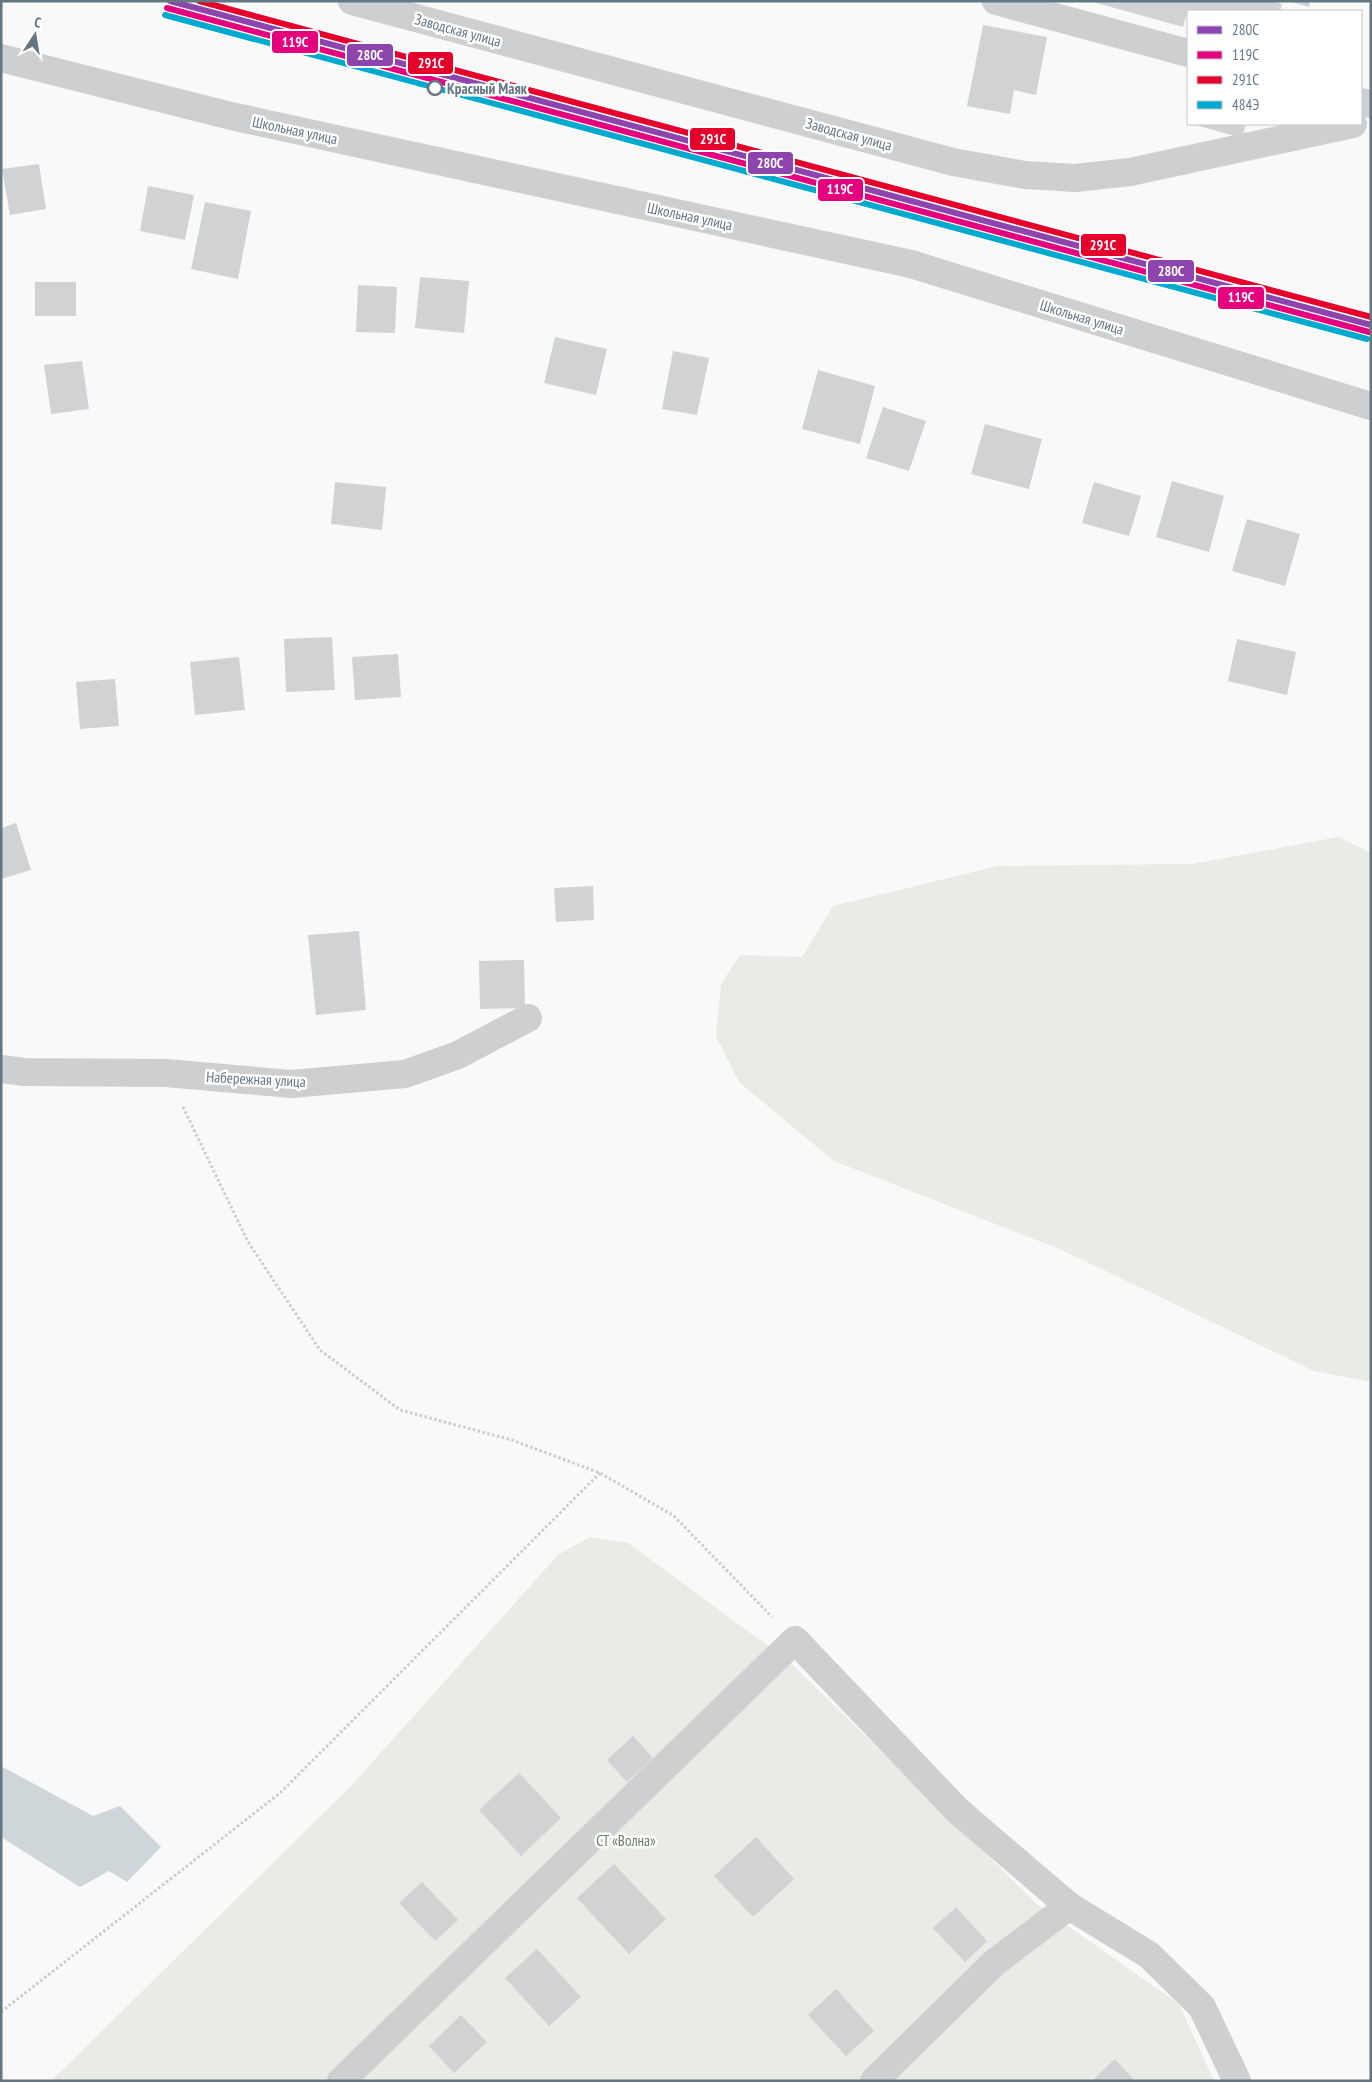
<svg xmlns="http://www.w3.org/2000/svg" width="1372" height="2082" font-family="'PT Sans Narrow',sans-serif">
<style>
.green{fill:#e8ebe6}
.water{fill:#ced6d9}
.building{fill:#d0d2d3}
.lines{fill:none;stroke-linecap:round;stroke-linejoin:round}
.path{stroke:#cbcccd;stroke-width:3;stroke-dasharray:2.5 2.5;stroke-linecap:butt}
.minor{stroke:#cecfd0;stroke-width:28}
.rail-1-casing{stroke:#fff;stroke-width:10}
.rail-2-casing{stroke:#fff;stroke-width:10}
.rail-3-casing{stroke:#fff;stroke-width:10}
.rail-4-casing{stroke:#fff;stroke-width:10}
.rail-1{stroke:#8e44ad;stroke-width:6}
.rail-2{stroke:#e5007d;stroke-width:6}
.rail-3{stroke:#e4002b;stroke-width:6}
.rail-4{stroke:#00a9ce;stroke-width:6}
.stop-dot{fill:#fff;stroke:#657683;stroke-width:2.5}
.labels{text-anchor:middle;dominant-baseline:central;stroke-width:5;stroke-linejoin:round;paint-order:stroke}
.street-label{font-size:15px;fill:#657683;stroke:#fff}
.stop-label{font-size:15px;font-weight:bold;fill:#657683;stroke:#fff;text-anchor:start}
.park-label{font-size:15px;fill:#687a64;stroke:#fff}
.line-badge{stroke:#fff;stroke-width:2}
.badge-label{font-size:14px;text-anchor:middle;font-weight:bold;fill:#fff}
</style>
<rect width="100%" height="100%" fill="#f9f9f9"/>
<path class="green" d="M1338,837L1371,853V1382L1314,1371L1062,1250L834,1161L739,1082L716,1036L721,984L740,955L802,957L833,906L998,866L1193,864Z
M590,1537L628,1543L790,1662L1038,1905L1179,2004L1214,2081H51L351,1786L558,1555Z"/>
<path class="water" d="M1,1766L93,1816L120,1806L161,1847L127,1882L109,1871L80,1887L1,1837Z"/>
<path class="building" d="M1272,1L1282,4L1280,11H1188V17L1186,16L1183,27L1093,2Z
M1288,1H1310L1309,7Z
M983,25L1047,37L1036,95L1014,90L1010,114L967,106Z
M1192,124H1246L1242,138Z
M39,164L46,209L10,215L2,169Z
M148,186L194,195L185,240L140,231Z
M205,202L251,211L238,279L191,269Z
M420,277L469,281L464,333L415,328Z
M35,282H76V316H35Z
M358,285L397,287L395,333L356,332Z
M555,337L607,349L596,395L544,383Z
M673,351L709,358L697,415L662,409Z
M82,361L89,409L51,414L44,365Z
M818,370L875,386L860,444L802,429Z
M883,407L926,421L909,471L866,458Z
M985,424L1042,439L1029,489L971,474Z
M1172,481L1224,496L1209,552L1156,537Z
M335,482L386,487L382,530L331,524Z
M1094,482L1141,496L1129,536L1082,523Z
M1247,519L1300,534L1285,586L1232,571Z
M332,637L335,690L286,692L284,639Z
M1237,639L1296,652L1287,695L1228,681Z
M398,654L401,697L355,700L352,657Z
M239,657L245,710L195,715L190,662Z
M115,679L119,726L80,729L76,682Z
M16,823L31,870L1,879V828Z
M593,886L594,920L556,922L554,888Z
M359,931L366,1010L316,1015L308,935Z
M524,960L525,1008L480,1009L479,961Z
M633,1736L653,1758L627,1782L607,1760Z
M519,1773L561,1818L521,1856L479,1810Z
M756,1837L794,1879L753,1917L714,1876Z
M614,1864L666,1919L629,1954L577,1898Z
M422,1882L458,1920L435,1941L399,1903Z
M956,1907L987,1941L965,1962L933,1928Z
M537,1949L581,1997L549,2026L505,1978Z
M836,1989L874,2031L846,2056L808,2015Z
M461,2015L487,2042L454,2073L429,2046Z
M1115,2059L1135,2081H1092Z"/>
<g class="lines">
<path class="path" d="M183,1107L248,1242L320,1350L400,1410L512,1440L600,1473L674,1516L772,1617
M1,2012L280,1793L600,1473"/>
<path class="minor" d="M352,1L953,162L1025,175L1075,178L1130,172L1353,124
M996,1L1188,53
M1,58L231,116L911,264L1371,406
M1361,102L1371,104
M1,1069L24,1072L166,1073L291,1084L405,1074L458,1055L528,1018
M341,2081L795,1640L958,1811L1069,1906L1149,1955L1202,2007L1237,2081
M874,2081L994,1963L1069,1906"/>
<g class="rail-1-casing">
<path id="rail-1" d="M170,1L1371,325"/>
</g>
<g class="rail-2-casing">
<path id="rail-2" d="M167,8L1369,332"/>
</g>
<g class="rail-3-casing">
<path id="rail-3" d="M199,1L1371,317"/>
</g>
<g class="rail-4-casing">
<path id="rail-4" d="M165,15L1367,339"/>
</g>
<use href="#rail-1" class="rail-1"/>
<use href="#rail-2" class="rail-2"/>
<use href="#rail-3" class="rail-3"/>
<use href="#rail-4" class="rail-4"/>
</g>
<circle class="stop-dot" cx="435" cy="88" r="7"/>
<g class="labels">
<g class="street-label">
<text transform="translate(458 30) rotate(15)">Заводская улица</text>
<text transform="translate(295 130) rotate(12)">Школьная улица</text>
<text transform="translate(849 134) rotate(15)">Заводская улица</text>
<text transform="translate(690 216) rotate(12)">Школьная улица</text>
<text transform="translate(1082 317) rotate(17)">Школьная улица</text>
<text transform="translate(256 1079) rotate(3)">Набережная улица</text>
</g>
<g class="stop-label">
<text x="447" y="88">Красный Маяк</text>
</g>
<g class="park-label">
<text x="626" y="1840">СТ «Волна»</text>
</g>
</g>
<g class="line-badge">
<rect x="271" y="30" width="48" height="24" rx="5" fill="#e5007d"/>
<rect x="346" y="43" width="48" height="24" rx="5" fill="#8e44ad"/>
<rect x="407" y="51" width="47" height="24" rx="5" fill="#e4002b"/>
<rect x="689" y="127" width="47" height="24" rx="5" fill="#e4002b"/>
<rect x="747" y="151" width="47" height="24" rx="5" fill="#8e44ad"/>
<rect x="817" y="178" width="47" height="24" rx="5" fill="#e5007d"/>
<rect x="1080" y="233" width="47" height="24" rx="5" fill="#e4002b"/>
<rect x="1147" y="259" width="48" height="24" rx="5" fill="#8e44ad"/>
<rect x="1217" y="286" width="48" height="24" rx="5" fill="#e5007d"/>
</g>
<g class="badge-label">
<text x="295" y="47">119С</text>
<text x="370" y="60">280С</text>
<text x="431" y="68">291С</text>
<text x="713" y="144">291С</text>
<text x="770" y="168">280С</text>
<text x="840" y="194">119С</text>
<text x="1103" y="250">291С</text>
<text x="1171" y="276">280С</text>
<text x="1241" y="302">119С</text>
</g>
<rect width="1372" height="2082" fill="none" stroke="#657683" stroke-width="5"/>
<rect x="1187" y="10" width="175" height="115" fill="#ffffff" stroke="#c1c8cd"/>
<rect x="1197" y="26" width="25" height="8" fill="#8e44ad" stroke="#c1c8cd"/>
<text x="1232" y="35" font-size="15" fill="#657683">280С</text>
<rect x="1197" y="51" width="25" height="8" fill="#e5007d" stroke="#c1c8cd"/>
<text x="1232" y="60" font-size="15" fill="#657683">119С</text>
<rect x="1197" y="76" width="25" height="8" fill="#e4002b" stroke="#c1c8cd"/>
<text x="1232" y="85" font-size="15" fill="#657683">291С</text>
<rect x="1197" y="101" width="25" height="8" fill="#00a9ce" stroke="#c1c8cd"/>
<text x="1232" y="110" font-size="15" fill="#657683">484Э</text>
<g transform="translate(35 35) rotate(12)" stroke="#ffffff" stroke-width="4" paint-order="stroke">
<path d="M0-4L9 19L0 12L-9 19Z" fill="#657683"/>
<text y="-8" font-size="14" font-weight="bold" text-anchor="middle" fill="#657683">С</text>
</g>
</svg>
